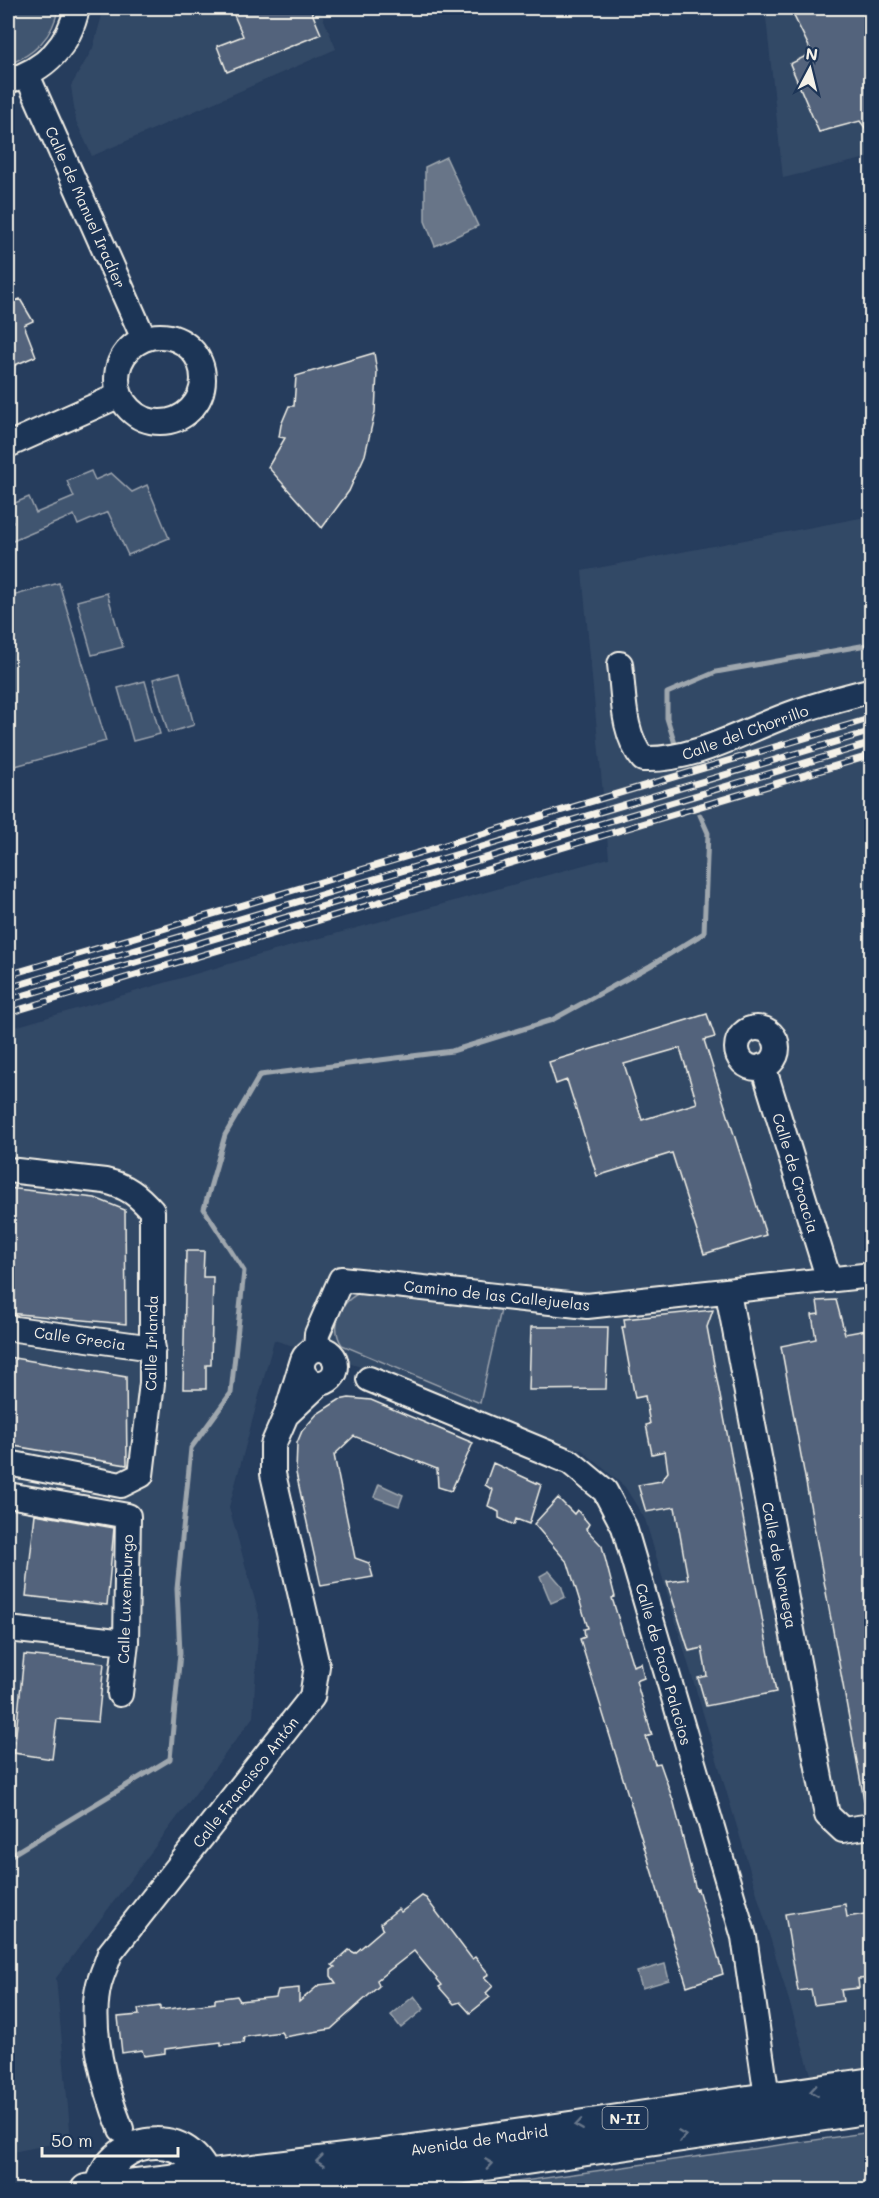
<svg xmlns="http://www.w3.org/2000/svg" width="879" height="2198" font-family="Mali,sans-serif">
<style>
.built{fill:#334966}
.green{fill:#40546f;stroke:#9aa2ac;stroke-width:1.5}
.water{fill:#677588;stroke:#9fa7ae;stroke-width:1.5}
.lines{fill:none;stroke-linecap:round;stroke-linejoin:round}
.stream{stroke:#9fa7ae;stroke-width:5}
.building{fill:#52647b;stroke:#f4f1e8;stroke-width:1.5;fill-rule:evenodd}
.minor-casing{stroke:#f4f1e8;stroke-width:28}
.major-casing{stroke:#f4f1e8;stroke-width:34}
.minor{stroke:#1d3557;stroke-width:24}
.major{stroke:#1d3557;stroke-width:30}
.rail-casing{stroke:#f4f1e8;stroke-width:7}
.rail{stroke:#1d3557;stroke-width:4.5;stroke-dasharray:14;stroke-linecap:butt}
.oneway{stroke:#68778a}
.labels{text-anchor:middle;dominant-baseline:central;stroke-width:6;stroke-linejoin:round;paint-order:stroke}
.shield{fill:#1d3557;stroke:#b4b9bc;stroke-width:1.5}
.shield-label{font-size:14px;font-weight:bold;fill:#f4f1e8}
.street-label{font-size:15px;fill:#f4f1e8;stroke:#1d3557}
</style>
<rect width="100%" height="100%" fill="#263d5d"/>
<filter id="ink" filterUnits="userSpaceOnUse"><feTurbulence type="fractalNoise" baseFrequency=".0167" numOctaves="2"/><feDisplacementMap in="SourceGraphic" scale="12" xChannelSelector="R" yChannelSelector="G"/><feConvolveMatrix kernelMatrix="1 2 1 2 8 2 1 2 1" color-interpolation-filters="sRGB"/></filter>
<g filter="url(#ink)">
<path class="built" d="M104,8H319L336,49L92,156L76,121L71,86L93,48Z
M765,8H871V157L783,178Z
M871,516V1261L509,1305L871,1275V2083L816,2091L645,1519L625,1487L582,1450L530,1435L403,1380L274,1340L229,1507L259,1615L253,1717L56,1978L71,2140L8,2153V1029L263,954L609,858L582,571Z"/>
<path class="green" d="M8,8H58C54,36 33,56 8,64Z
M91,471L95,480L111,473L132,492L147,485L169,538L128,555L108,512L78,525L74,515L8,543V524L13,522L8,506L29,497L36,513L74,497L67,481Z
M59,583L106,741L8,768V597Z
M107,593L123,647L92,655L77,601Z
M180,672L194,725L168,733L153,679Z
M145,681L160,734L133,741L118,688Z
M367,1291L501,1310L480,1403L342,1345C328,1324 343,1295 367,1291Z
M871,2132V2190H477L482,2187Z"/>
<path class="water" d="M446,157L478,226L435,246L425,221V167Z
M379,1484L403,1495L399,1506L374,1497Z
M549,1571L561,1585L565,1597L551,1603L540,1576Z
M665,1964L669,1980L642,1988L637,1972Z
M414,1996L424,2009L401,2028L391,2015Z"/>
<g class="lines">
<path class="stream" d="M676,747L667,718V693L716,672L872,644
M8,1857L170,1759L180,1653L177,1589L191,1448L231,1393L244,1271L204,1209L225,1135L260,1075L452,1051L552,1020L650,966L704,933L708,833L700,815"/>
</g>
<path class="building" d="M231,8H310L321,34L227,72L217,46L243,36Z
M790,8H872V137L860,121L819,132L790,64L812,53Z
M20,299L33,321L24,325L36,356L8,368V304Z
M374,353L377,372L375,412L365,455L349,491L322,528L268,467L285,438L279,437L281,425L289,406H294L296,376Z
M707,1014L715,1037L704,1040L766,1235L704,1254L672,1153L597,1176L567,1080L556,1084L549,1062ZM680,1048L697,1103L642,1120L624,1064Z
M8,1188L95,1198L125,1210L126,1324L8,1313Z
M186,1251H204L203,1277H213L211,1365H206V1389H183Z
M836,1300L845,1334L872,1329V1799L864,1800L781,1346L816,1339L812,1315L819,1314L817,1301Z
M713,1310L707,1327L776,1692L706,1706L698,1678L707,1676L702,1648L689,1651L667,1582L688,1579L675,1507L646,1512L638,1485L661,1481L668,1472L665,1451L652,1454L646,1425L650,1424L645,1396L635,1398L622,1327H625L624,1319Z
M531,1327H608L606,1389L529,1390Z
M8,1357L126,1377L127,1465L8,1445Z
M349,1398L371,1400L473,1443L451,1491L438,1487L437,1469L354,1436L334,1455L355,1558L369,1563L373,1577L321,1586L296,1473L297,1443L302,1431L317,1414L339,1400Z
M493,1463L541,1485L529,1524L516,1519L514,1525L499,1518V1512L488,1506L493,1490L485,1485Z
M558,1498L574,1514L577,1510L589,1524L586,1529L602,1546L615,1597L612,1598L633,1666L641,1663L644,1678L636,1681L652,1735L646,1737L655,1764L660,1763L674,1803L696,1890L698,1889L723,1974L687,1986L580,1639L585,1637L584,1629L588,1628L568,1563L534,1524Z
M35,1514L114,1528L107,1605L26,1596Z
M24,1655L104,1663L98,1722L57,1719L52,1759L14,1753Z
M422,1896L426,1898L472,1959L475,1957L489,1974L484,1977L493,1986L486,1993L490,1997L470,2013L460,2002L454,2004L439,1987L442,1985L414,1951L377,1980L379,1986L331,2029L284,2037L281,2032L244,2037L243,2043L221,2045V2042L165,2049V2053L144,2056L142,2050L122,2053L118,2017L139,2015L138,2009L160,2006V2010L215,2003V1999L237,1996L240,2001L276,1997L278,1990L299,1988V2002L319,1985L336,1983L331,1976V1970L335,1967L332,1965L349,1950L355,1953L383,1929L381,1923L398,1909L401,1912Z
M845,1904L847,1917L872,1913V1978L858,1979L859,1988L841,1990L843,2001L814,2005L811,1989L798,1991L785,1914Z"/>
<g class="lines">
<g class="minor-casing">
<path id="minor" d="M27,75L144,339
M8,81C45,70 69,46 77,8
M117 379a43 43 0 1 1 86 0a43 43 0 1 1-86 0Z
M8,445L120,395
M620,664C624,695 622,734 643,759C697,761 746,729 796,712C821,703 846,697 872,690
M737 1048a20 20 0 1 1 40 0a20 20 0 1 1-40 0Z
M763,1066L829,1280
M8,1170L105,1181C127,1186 138,1195 152,1211V1383L141,1475L121,1485L8,1463
M728,1293L827,1815L843,1830L872,1826
M8,1328L153,1348
M302 1366a17 17 0 1 1 34 0a17 17 0 1 1-34 0Z
M316,1349L317,1334L341,1279L587,1306L872,1275
M303,1360L286,1415L320,1383
M369,1379L570,1462L605,1491L624,1527L744,1937L767,2097
M8,1495L128,1516L126,1642L120,1694
M8,1629L126,1642
M121,2129C105,2089 88,2027 99,1984C102,1973 107,1963 110,1953L312,1697L317,1666L273,1474V1445L286,1415"/>
</g>
<g class="major-casing">
<path id="major" d="M86,2190L378,2155L872,2083
M100,2190C112,2128 201,2127 208,2190
M283,2190L431,2173L872,2108"/>
</g>
<use href="#minor" class="minor"/>
<use href="#major" class="major"/>
<g class="rail-casing">
<path id="rail" d="M8,975L872,718
M8,988L872,731
M8,1000L872,743
M8,1013L872,755"/>
</g>
<use href="#rail" class="rail"/>
</g>
<defs><path id="oneway-chevron" d="M-2-3.5L2.5 0L-2 3.5" fill="none" stroke-width="1.6" stroke-linecap="round" stroke-linejoin="round" transform="scale(1.5)"/></defs>
<g class="oneway">
<use href="#oneway-chevron" transform="translate(814 2091) rotate(172)"/>
<use href="#oneway-chevron" transform="translate(579 2125) rotate(172)"/>
<use href="#oneway-chevron" transform="translate(682 2136) rotate(-8)"/>
<use href="#oneway-chevron" transform="translate(320 2161) rotate(174)"/>
<use href="#oneway-chevron" transform="translate(489 2164) rotate(-8)"/>
</g>
</g>
<g class="labels">
<rect class="shield" x="602.5" y="2107" width="45" height="22" rx="4.5"/>
<g class="shield-label">
<text x="625" y="2118">N-II</text>
</g>
<g class="street-label">
<text transform="translate(86 207) rotate(66)">Calle de Manuel Iradier</text>
<text transform="translate(745 732) rotate(-20)">Calle del Chorrillo</text>
<text transform="translate(796 1173) rotate(73)">Calle de Croacia</text>
<text transform="translate(497 1295) rotate(6)">Camino de las Callejuelas</text>
<text transform="translate(80 1338) rotate(8)">Calle Grecia</text>
<text transform="translate(151 1343) rotate(-89)">Calle Irlanda</text>
<text transform="translate(780 1565) rotate(79)">Calle de Noruega</text>
<text transform="translate(125 1599) rotate(-88)">Calle Luxemburgo</text>
<text transform="translate(664 1664) rotate(74)">Calle de Paco Palacios</text>
<text transform="translate(245 1782) rotate(-52)">Calle Francisco Antón</text>
<text transform="translate(479 2140) rotate(-8)">Avenida de Madrid</text>
</g>
</g>
<rect width="879" height="2198" fill="none" stroke="#1d3557" stroke-width="30"/>
<rect x="15" y="15" width="849" height="2168" fill="none" stroke="#f4f1e8" stroke-width="2" filter="url(#ink)"/>
<g transform="translate(810 69) rotate(7)" stroke="#1d3557" stroke-width="4.5" paint-order="stroke">
<path d="M0-4.5L10 22L0 15L-10 22Z" fill="#f4f1e8"/>
<text y="-9" font-size="16" font-weight="bold" text-anchor="middle" fill="#f4f1e8">N</text>
</g>
<path d="M42 2147v9h136v-9" fill="none" stroke="#f4f1e8" stroke-width="3"/>
<text x="51" y="2147" font-size="18" fill="#f4f1e8" stroke="#1d3557" stroke-width="4.5" paint-order="stroke">50 m</text>
</svg>
